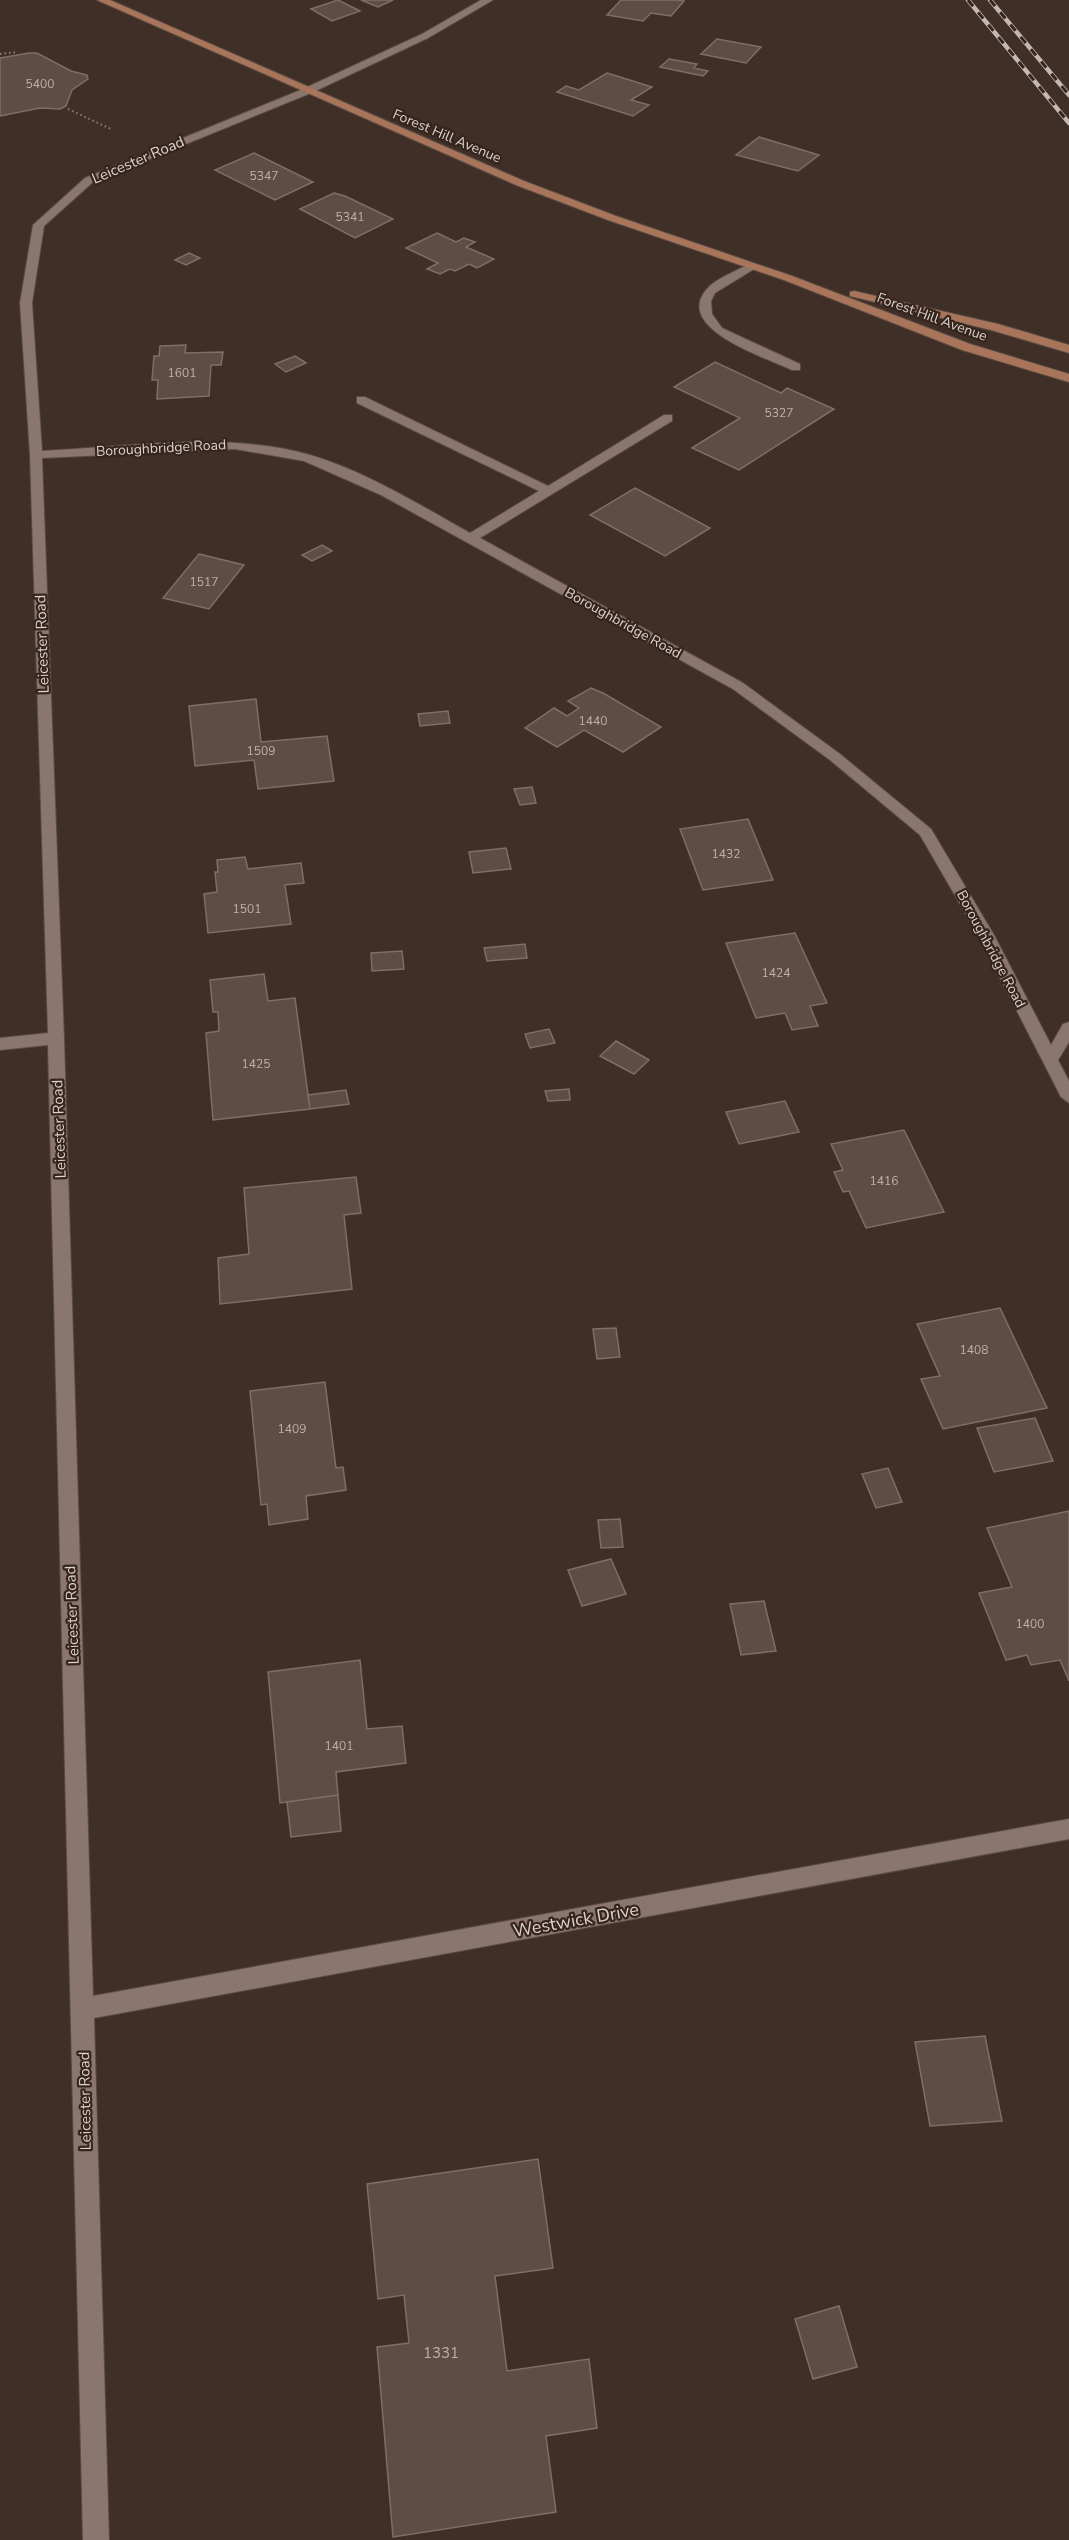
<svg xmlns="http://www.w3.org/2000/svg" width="1069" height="2540" font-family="'Nunito Sans',sans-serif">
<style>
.building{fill:#5f4d44;stroke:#806d63;stroke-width:1.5}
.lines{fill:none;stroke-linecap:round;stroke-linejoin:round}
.minor-casing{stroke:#594b44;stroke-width:2}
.major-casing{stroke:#594b44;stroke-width:2}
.path{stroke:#8d7f79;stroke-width:2;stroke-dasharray:1.5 3;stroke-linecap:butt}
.minor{fill:#8a766d;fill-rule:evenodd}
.major{fill:#a9755a;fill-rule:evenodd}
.rail-casing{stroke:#c4b8b3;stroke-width:4.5}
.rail{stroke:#35251d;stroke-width:3;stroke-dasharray:8;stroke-linecap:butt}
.labels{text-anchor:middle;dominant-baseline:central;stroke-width:4.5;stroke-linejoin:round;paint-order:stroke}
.number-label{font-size:12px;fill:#bdb0aa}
.far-street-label{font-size:14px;fill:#dcd1cc;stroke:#35251d}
.street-label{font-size:15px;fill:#dcd1cc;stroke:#35251d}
.near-number-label{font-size:15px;fill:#bdb0aa}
.near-street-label{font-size:18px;fill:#dcd1cc;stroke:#35251d}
</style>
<rect width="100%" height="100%" fill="#402f27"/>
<path class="building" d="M338,0L360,11L332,21L311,9Z
M361,0H393L378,7Z
M621,0H677L684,1L671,16L651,13L643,21L607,15Z
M717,39L761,47L746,63L701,54Z
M29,53H37L71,71L87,75L88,79L72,90L66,106L60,109L40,108L0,116V58Z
M669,59L697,64L694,68L708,71L703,76L660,67Z
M607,73L652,87L631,100L649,105L633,116L557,92L566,86L579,90Z
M759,137L819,155L798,171L736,155Z
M254,153L313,182L275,200L215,170Z
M334,193L345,196L393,219L355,238L300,209Z
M437,233L456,242L464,238L475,242L466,247L494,259L477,268L469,264L455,271L450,269L440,274L427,269L438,263L406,248Z
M189,253L200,258L186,265L175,260Z
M186,345L185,353L223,352L221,365H211L209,396L157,399L158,380H152L154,356H159L160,346Z
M295,356L306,363L286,372L275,364Z
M715,362L781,393L787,388L834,409L739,470L692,448L740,418L674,387Z
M635,488L710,528L665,556L590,515Z
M322,545L332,551L312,561L302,555Z
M199,554L244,565L209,609L163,598Z
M591,688L603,693L661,727L623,752L584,730L557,747L525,728L554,708L567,716L579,708L568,701Z
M256,699L261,742L327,736L334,781L258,789L254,760L195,766L189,706Z
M448,711L450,723L420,726L418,714Z
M532,787L536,803L520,805L514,789Z
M748,819L773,880L703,890L680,829Z
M506,848L511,869L473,873L469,852Z
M245,857L248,869L301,863L304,883L285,885L291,924L208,933L204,894L217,892L215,872H218L217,860Z
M795,933L827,1003L810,1006L818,1026L792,1030L785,1013L756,1018L726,943Z
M525,944L527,958L487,961L484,948Z
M402,951L404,969L372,971L371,953Z
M264,974L268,1001L295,998L310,1109L213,1120L206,1033L219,1031L218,1012H213L210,980Z
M549,1029L555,1043L530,1048L525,1034Z
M616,1041L649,1060L634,1074L600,1056Z
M569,1089L570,1100L548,1101L545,1091Z
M346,1090L349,1104L310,1109L308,1095Z
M785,1101L799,1132L739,1144L726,1112Z
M904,1130L944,1212L866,1228L849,1191L843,1192L834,1172L843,1170L831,1144Z
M356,1177L361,1213L344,1215L352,1289L220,1304L218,1258L249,1254L244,1188Z
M1000,1308L1047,1408L943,1429L921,1379L940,1376L917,1324Z
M616,1328L620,1357L597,1359L593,1329Z
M325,1382L336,1468L343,1467L346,1490L306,1496L308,1519L269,1525L267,1504L261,1505L250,1391Z
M1035,1418L1053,1461L994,1472L977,1428Z
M888,1468L902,1502L876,1508L862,1474Z
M1069,1511V1681L1060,1660L1031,1665L1027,1655L1006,1660L979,1593L1012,1587L987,1528Z
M620,1519L623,1547L601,1548L598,1520Z
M611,1559L626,1594L582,1606L568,1570Z
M764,1601L776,1651L741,1655L730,1604Z
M360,1660L367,1729L402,1726L406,1763L336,1772L338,1795L280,1803L268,1672Z
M338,1795L341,1831L291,1837L287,1802Z
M985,2036L1002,2121L930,2126L915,2042Z
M538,2159L553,2268L495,2276L507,2371L589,2359L597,2428L546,2436L556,2512L393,2537L377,2347L409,2343L404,2295L378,2299L367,2184Z
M839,2306L857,2367L813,2379L795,2319Z"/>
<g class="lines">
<g class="minor-casing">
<path id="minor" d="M481,0H493L428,38L311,93L93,182L44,226L32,303L42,451C126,447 229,431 310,455C365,471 420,505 470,533L539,491L357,403V397H365L548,486L664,415H672V421L480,538L743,683L840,754L931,829L994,935L1051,1045L1063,1024L1069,1022V1042L1058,1060L1069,1081V1103L1061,1097L978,935L920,835L830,760L733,689L381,495L304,461L235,449L42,458L64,1038L93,1996L1069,1819V1839L94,2018L109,2540H83L48,1045L0,1050V1038L48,1033L30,455L20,303L33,225L85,178L303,89L422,34Z
M749,264L759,266L715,293L711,301L712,314L722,328L800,364V370H792C767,358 674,329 706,290C715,279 736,271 749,264Z"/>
</g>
<g class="major-casing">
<path id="major" d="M97,0H110L524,181L616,216L792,276L970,344L1069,374V382L962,350L784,280L608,220L516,185Z
M854,291L998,324L1069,345V353L991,330L850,296V292Z"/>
</g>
<path class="path" d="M0,54L18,52
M68,109L113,130"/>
<use href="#minor" class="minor"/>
<use href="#major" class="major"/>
<g class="rail-casing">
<path id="rail" d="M968,0L1069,123
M990,0L1069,95"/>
</g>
<use href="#rail" class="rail"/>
</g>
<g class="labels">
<g class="number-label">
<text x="40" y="84">5400</text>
<text x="264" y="176">5347</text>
<text x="350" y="217">5341</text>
<text x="182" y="373">1601</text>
<text x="779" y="413">5327</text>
<text x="204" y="582">1517</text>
<text x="593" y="721">1440</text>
<text x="261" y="751">1509</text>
<text x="726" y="854">1432</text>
<text x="247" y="909">1501</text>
<text x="776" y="973">1424</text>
<text x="256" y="1064">1425</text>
<text x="884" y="1181">1416</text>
<text x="974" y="1350">1408</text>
<text x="292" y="1429">1409</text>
<text x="1030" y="1624">1400</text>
<text x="339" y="1746">1401</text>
</g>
<g class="far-street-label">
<text transform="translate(447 136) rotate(23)">Forest Hill Avenue</text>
<text transform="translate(932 317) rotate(20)">Forest Hill Avenue</text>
<text transform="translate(161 448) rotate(-3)">Boroughbridge Road</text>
<text transform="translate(623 623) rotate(29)">Boroughbridge Road</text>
<text transform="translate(991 949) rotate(62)">Boroughbridge Road</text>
</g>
<g class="street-label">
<text transform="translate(138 160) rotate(-23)">Leicester Road</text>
<text transform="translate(42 644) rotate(-92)">Leicester Road</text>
<text transform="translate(59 1129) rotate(-92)">Leicester Road</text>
<text transform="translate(72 1615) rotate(-92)">Leicester Road</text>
<text transform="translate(85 2101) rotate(-91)">Leicester Road</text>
</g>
<g class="near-number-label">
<text x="441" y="2353">1331</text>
</g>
<g class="near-street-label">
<text transform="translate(576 1920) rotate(-10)">Westwick Drive</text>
</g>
</g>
</svg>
